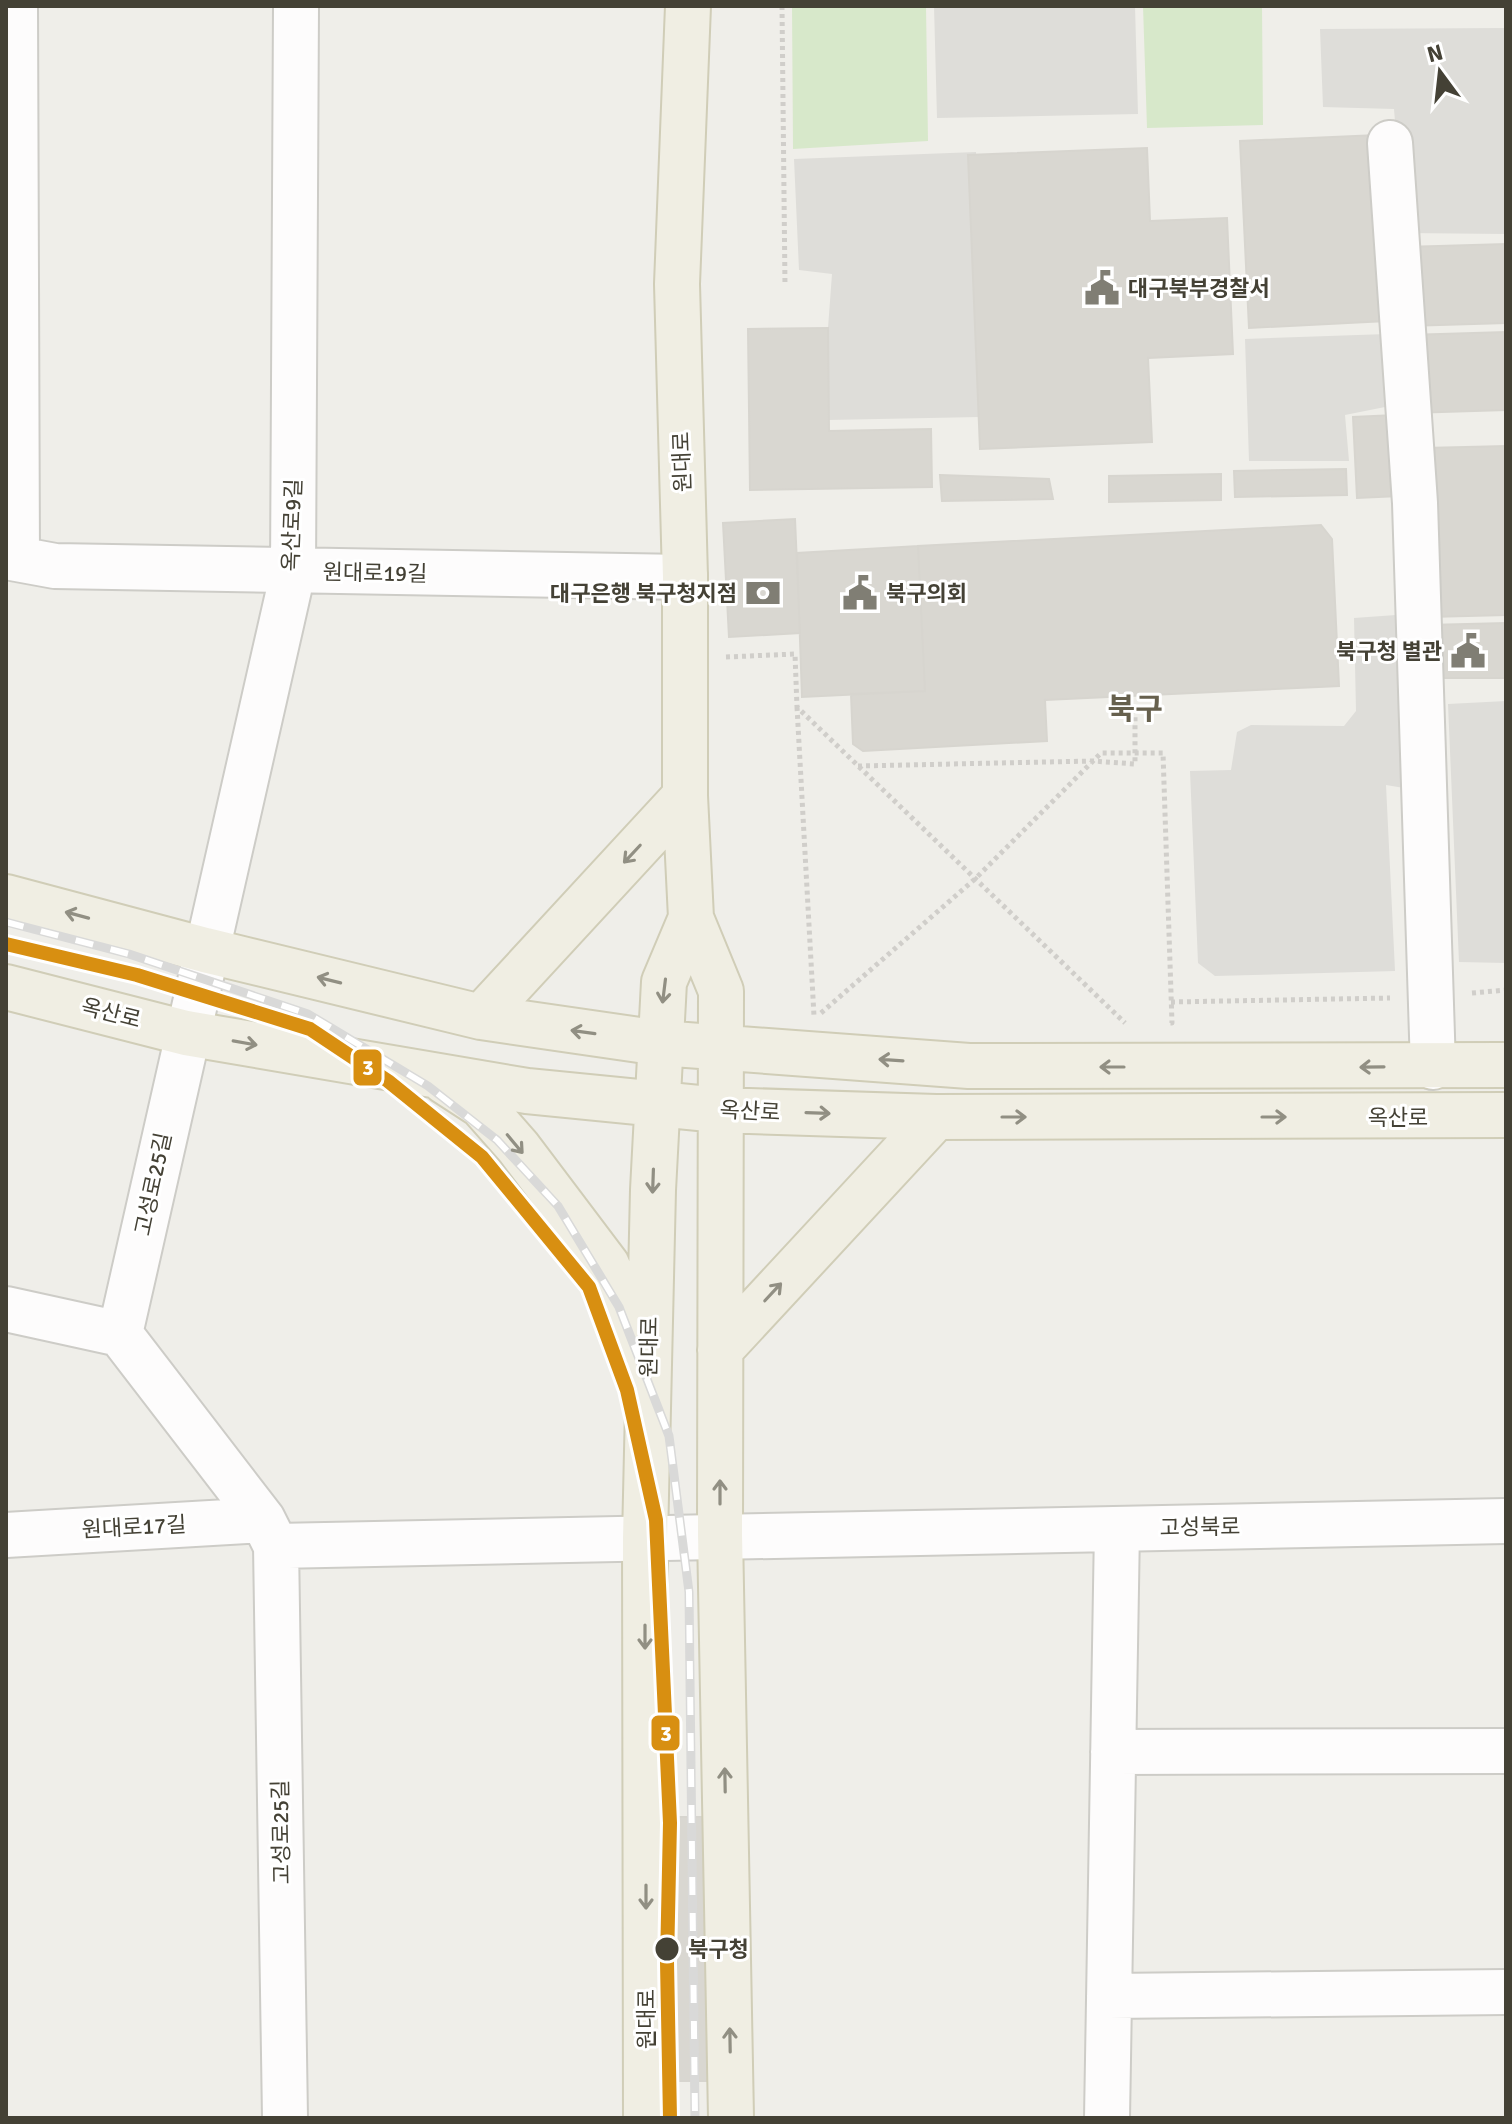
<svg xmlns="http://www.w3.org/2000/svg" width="1512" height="2124" font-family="Signika,'Noto Sans KR',sans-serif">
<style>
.green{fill:#d7e8ca}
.parking{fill:#deddd9}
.building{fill:#d9d7d1;stroke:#d7d5cf;stroke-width:2}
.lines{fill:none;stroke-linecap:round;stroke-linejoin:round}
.minor-casing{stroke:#cdccc7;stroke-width:48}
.major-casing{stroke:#d0cdb7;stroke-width:48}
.path{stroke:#d0ceca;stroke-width:5;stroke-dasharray:4 4;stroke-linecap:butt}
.minor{stroke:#fdfcfc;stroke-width:44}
.major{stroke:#f0eee3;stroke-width:44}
.rail-casing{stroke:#d9d9d8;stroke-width:9}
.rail{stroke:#fff;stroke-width:6;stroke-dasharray:18;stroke-linecap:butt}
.metro-1-casing{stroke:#fff;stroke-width:20}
.metro-1{stroke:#d88f11;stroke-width:14}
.oneway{stroke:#918f83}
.stop-dot{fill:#444135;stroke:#fff;stroke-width:3}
.labels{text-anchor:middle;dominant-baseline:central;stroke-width:6;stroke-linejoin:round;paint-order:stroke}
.poi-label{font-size:22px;font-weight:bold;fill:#444135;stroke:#fff;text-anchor:start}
.street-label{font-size:22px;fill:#444135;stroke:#fff}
.stop-label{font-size:22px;font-weight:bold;fill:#444135;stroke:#fff;text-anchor:start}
.district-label{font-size:30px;font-weight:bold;fill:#66604d;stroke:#fff}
.line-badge{stroke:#fff;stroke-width:3}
.badge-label{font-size:22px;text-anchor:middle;font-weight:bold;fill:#fff}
</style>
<rect width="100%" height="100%" fill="#efeee9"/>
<path class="green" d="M792,6H926L928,141L793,149Z
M1143,6H1262L1263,125L1147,128Z"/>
<path class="parking" d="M934,6H1135L1138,114L937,118Z
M1506,28V234L1404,233L1394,109L1323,107L1320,29Z
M976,152L979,417L828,420V328L832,274L799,270L794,159Z
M1387,334L1390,406L1345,415L1349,461H1249L1245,339Z
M1396,615L1404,788L1386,785L1395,971L1215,976L1198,963L1190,771L1231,770L1237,732L1251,725L1344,726L1356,711L1354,618Z
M1506,701V963L1459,962L1448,704Z"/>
<path class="building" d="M1377,135L1386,321L1249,328L1240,141Z
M1147,148L1150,221L1227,218L1233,354L1148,358L1152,442L980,449L968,155Z
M1506,244V323L1407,326L1405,247Z
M828,328L829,431L931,429L932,487L750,490L748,329Z
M1506,332V410L1410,413L1408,335Z
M1395,415L1399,496L1357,498L1353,417Z
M1506,446V615L1429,617L1425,448Z
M1346,469L1347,495L1235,497L1234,471Z
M1221,474V500L1109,502V476Z
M940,475L1049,479L1053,499L942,501Z
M795,519L800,633L729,637L723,523Z
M1321,525L1332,539L1339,686L1045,700L1047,741L863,751L853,744L851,694L925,691L918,546Z
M918,546L925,691L802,697L797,553Z
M1506,623V678H1431L1428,625Z
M647,1817H713L716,2081H649Z"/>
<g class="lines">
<g class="minor-casing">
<path id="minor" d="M15,6L17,559
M1390,143L1415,503L1433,1067
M6,557L55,566L685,577
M6,1309L120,1334L263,1520L276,1546L1506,1521
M120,1334L293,572L296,6
M6,1535L263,1520
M276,1546L285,2118
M1113,1752L1506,1751
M1109,1996L1506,1992
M1107,2118L1117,1529"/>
</g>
<g class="major-casing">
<path id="major" d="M688,6L677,284L685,577V796L691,918L721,991L720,1534L731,2118
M6,897L205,950L481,1017L660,1043L969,1066L1506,1065
M6,987L186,1033L527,1091L719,1110L936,1117L1506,1115
M481,1017L685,796
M444,1081L481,1105L518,1147L607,1265L642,1345
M720,1350L936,1117
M646,2118L645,1539L653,1190L664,982L691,918"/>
</g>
<path class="path" d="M782,6L785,286
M726,657L795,654L797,707L1125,1023
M797,707L814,1016
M858,766L1093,761L1135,764V709
M1472,993L1506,990
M1171,1002L1390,998
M821,1013L975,879L1101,753H1163L1172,1023H1167"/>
<use href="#minor" class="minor"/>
<use href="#major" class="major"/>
<g class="rail-casing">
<path id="rail" d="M6,922L129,954L308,1014L428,1086L497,1140L558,1206L619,1307L669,1436L689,1592L695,2118"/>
</g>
<use href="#rail" class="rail"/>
<g class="metro-1-casing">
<path id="metro-1" d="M6,944L137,975L310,1029L388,1081L482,1157L589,1287L627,1390L656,1520L670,1823L667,1962L670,2118"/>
</g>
<use href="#metro-1" class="metro-1"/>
</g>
<defs><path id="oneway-shaft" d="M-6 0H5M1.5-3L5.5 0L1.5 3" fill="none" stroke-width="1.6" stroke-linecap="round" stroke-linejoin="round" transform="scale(2)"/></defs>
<g class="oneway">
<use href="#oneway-shaft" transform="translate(632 854) rotate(133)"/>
<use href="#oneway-shaft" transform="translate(77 915) rotate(-165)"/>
<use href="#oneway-shaft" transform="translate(329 980) rotate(-166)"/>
<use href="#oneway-shaft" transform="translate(664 991) rotate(97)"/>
<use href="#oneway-shaft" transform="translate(583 1032) rotate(-172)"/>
<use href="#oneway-shaft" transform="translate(245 1043) rotate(10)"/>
<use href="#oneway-shaft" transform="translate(891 1060) rotate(-176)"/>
<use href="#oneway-shaft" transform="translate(1112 1067) rotate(-180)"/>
<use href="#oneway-shaft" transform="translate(1372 1067) rotate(179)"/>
<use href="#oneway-shaft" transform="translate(818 1113) rotate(2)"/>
<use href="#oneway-shaft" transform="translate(1014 1117)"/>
<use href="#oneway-shaft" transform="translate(1274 1117)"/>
<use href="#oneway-shaft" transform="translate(515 1144) rotate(50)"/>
<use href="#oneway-shaft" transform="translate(653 1181) rotate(92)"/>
<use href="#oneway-shaft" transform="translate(773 1292) rotate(-47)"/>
<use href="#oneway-shaft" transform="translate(720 1492) rotate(-90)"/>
<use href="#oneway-shaft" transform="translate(645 1637) rotate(90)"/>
<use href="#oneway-shaft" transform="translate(725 1780) rotate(-91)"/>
<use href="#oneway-shaft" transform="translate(646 1897) rotate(90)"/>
<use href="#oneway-shaft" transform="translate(730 2040) rotate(-91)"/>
</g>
<defs>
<g id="civic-bare" transform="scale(2.76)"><path d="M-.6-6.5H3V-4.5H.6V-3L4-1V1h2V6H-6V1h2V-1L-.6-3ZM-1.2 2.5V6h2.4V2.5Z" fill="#807e74" stroke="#fff" stroke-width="2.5" paint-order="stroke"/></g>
<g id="bank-bare" transform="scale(2.76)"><path d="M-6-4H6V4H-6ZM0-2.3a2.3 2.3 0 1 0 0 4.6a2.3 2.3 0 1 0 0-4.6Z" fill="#807e74" stroke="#fff" stroke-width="2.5" paint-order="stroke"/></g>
</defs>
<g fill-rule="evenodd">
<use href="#civic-bare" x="1102" y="288"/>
<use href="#bank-bare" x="763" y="593"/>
<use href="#civic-bare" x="860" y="593"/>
<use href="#civic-bare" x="1468" y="651"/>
</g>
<circle class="stop-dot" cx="667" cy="1949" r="13"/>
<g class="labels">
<g class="poi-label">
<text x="1128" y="288">대구북부경찰서</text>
<text x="737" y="593" text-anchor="end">대구은행 북구청지점</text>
<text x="886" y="593">북구의회</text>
<text x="1442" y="651" text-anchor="end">북구청 별관</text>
</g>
<g class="street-label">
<text transform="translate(682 462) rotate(-92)">원대로</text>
<text transform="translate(292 525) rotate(-88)">옥산로9길</text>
<text transform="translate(375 573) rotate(1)">원대로19길</text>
<text transform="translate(111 1013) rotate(14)">옥산로</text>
<text transform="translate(750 1111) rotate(3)">옥산로</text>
<text x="1398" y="1117">옥산로</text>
<text transform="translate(153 1184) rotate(-78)">고성로25길</text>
<text transform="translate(649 1347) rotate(-89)">원대로</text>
<text transform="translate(134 1527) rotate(-3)">원대로17길</text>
<text transform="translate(1200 1527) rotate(-1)">고성북로</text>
<text transform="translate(281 1832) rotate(-91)">고성로25길</text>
<text transform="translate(646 2019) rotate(-90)">원대로</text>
</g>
<g class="stop-label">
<text x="688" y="1949">북구청</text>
</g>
<g class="district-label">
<text x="1135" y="709">북구</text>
</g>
</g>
<g class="line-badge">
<rect x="352" y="1048" width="31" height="39" rx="8" fill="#d88f11"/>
<rect x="650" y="1714" width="31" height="38" rx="8" fill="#d88f11"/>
</g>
<g class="badge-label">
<text x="368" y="1075">3</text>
<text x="666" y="1741">3</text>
</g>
<rect width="1512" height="2124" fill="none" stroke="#444135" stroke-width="16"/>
<g transform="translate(1440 72) rotate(345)" stroke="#ffffff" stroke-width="6" paint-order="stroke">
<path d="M0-6L14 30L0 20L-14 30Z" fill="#444135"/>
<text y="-12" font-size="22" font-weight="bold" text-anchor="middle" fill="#444135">N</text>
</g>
</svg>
